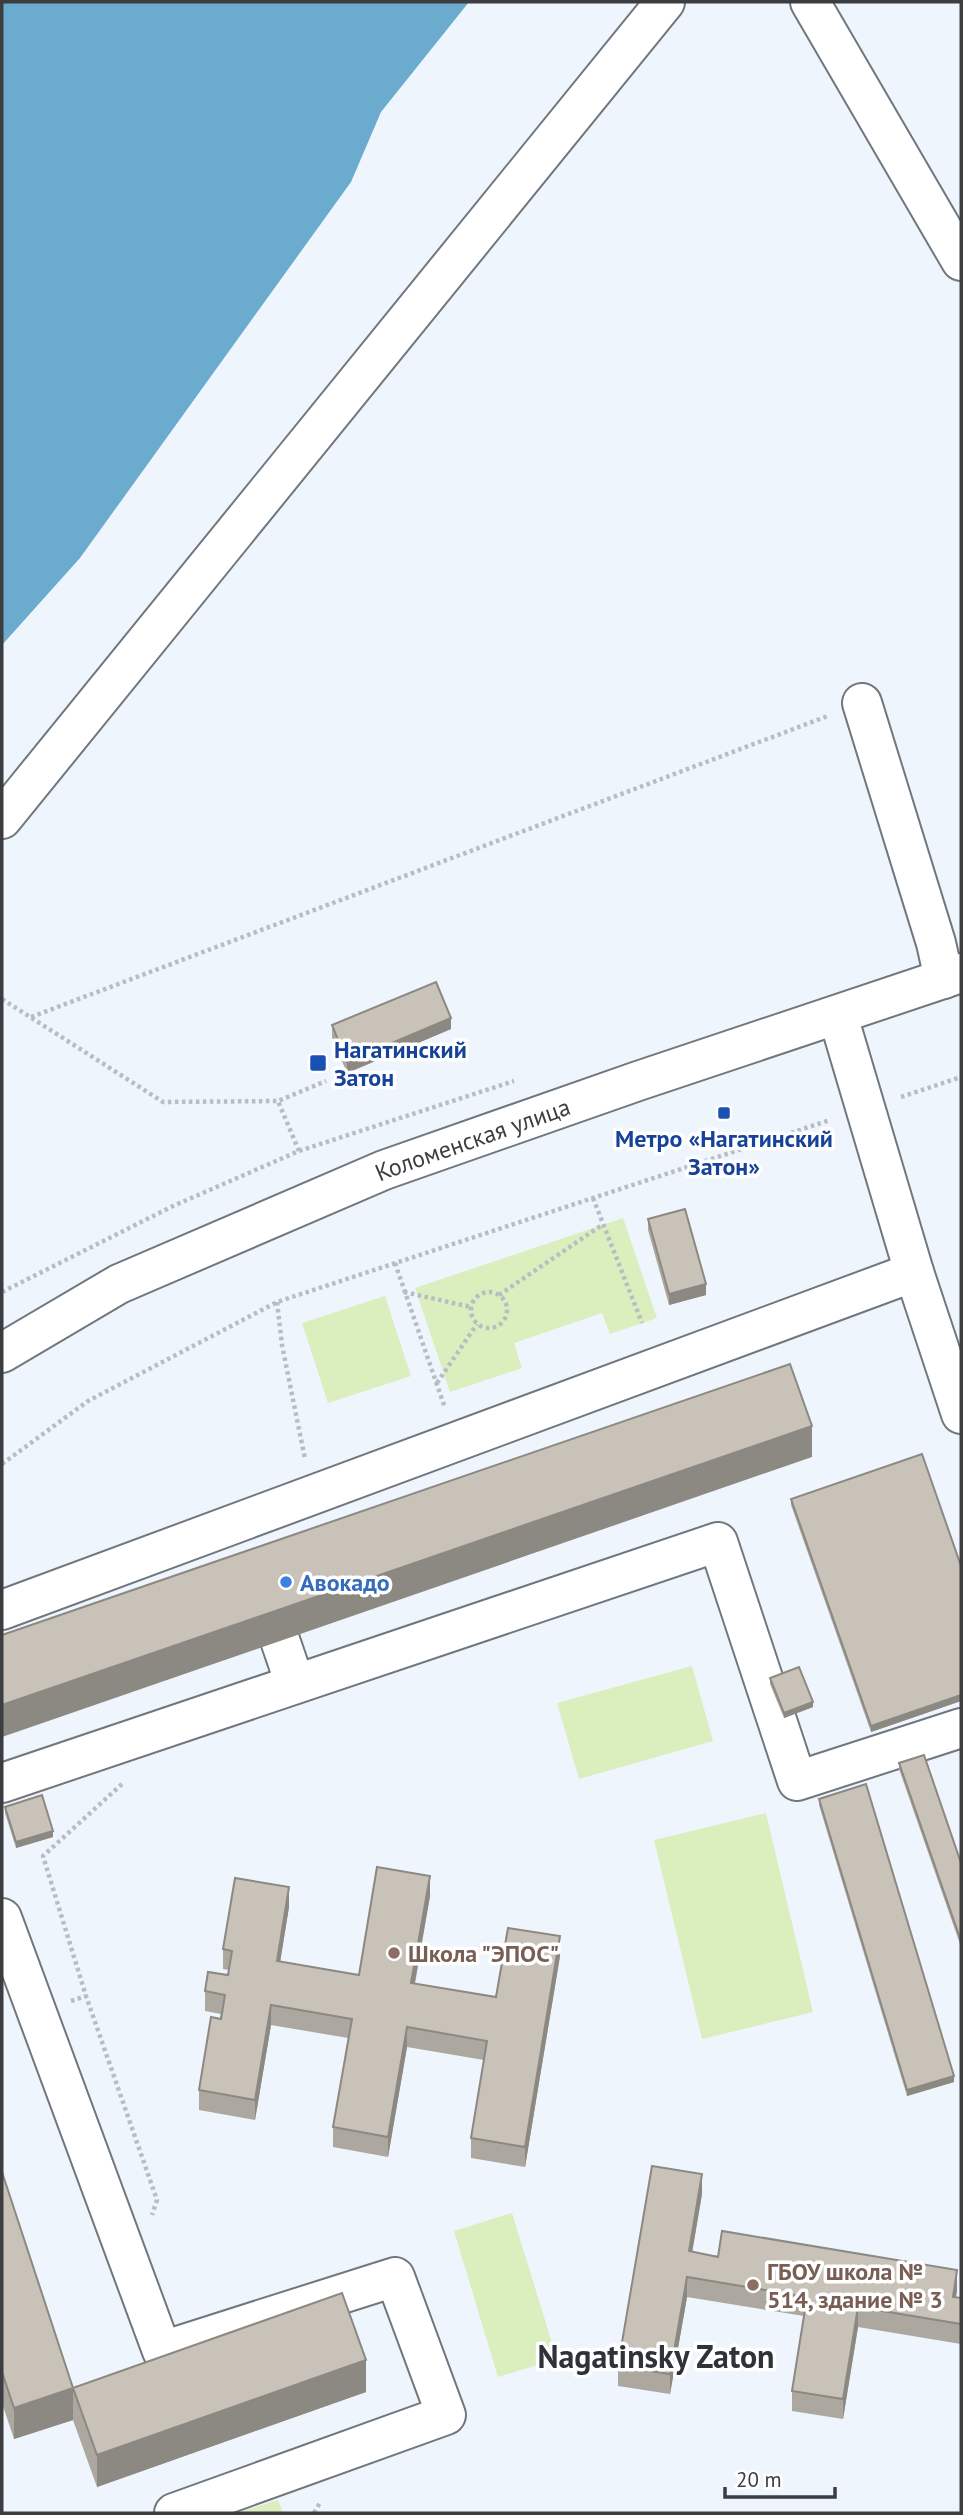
<svg xmlns="http://www.w3.org/2000/svg" width="963" height="2515" font-family="'PT Sans',sans-serif">
<style>
.green{fill:#daefbd}
.water{fill:#6bacce}
.lines{fill:none;stroke-linecap:round;stroke-linejoin:round}
.minor-casing{stroke:#70777e;stroke-width:42}
.path{stroke:#b8bdc4;stroke-width:4.5;stroke-dasharray:3.5 3.5;stroke-linecap:butt}
.minor{stroke:#fff;stroke-width:38}
.wall{fill:#aca79f}
.shaded-wall{fill:#8c8882}
.building{fill:#c8c2b9;stroke:#8c8882;stroke-width:2}
.transit-dot{fill:#1a4fb4;stroke:#fff;stroke-width:2.5}
.shop-dot{fill:#3f7fe0;stroke:#fff;stroke-width:2.5}
.education-dot{fill:#8d6e63;stroke:#fff;stroke-width:2.5}
.labels{text-anchor:middle;dominant-baseline:central;stroke-width:7;stroke-linejoin:round;paint-order:stroke}
.transit-label{font-size:24px;font-weight:bold;fill:#164399;stroke:#fff;text-anchor:start}
.street-label{font-size:24px;fill:#3b3d41;stroke:#fff}
.shop-label{font-size:24px;font-weight:bold;fill:#366cbe;stroke:#fff;text-anchor:start}
.education-label{font-size:24px;font-weight:bold;fill:#785e54;stroke:#fff;text-anchor:start}
.district-label{font-size:32px;font-weight:bold;fill:#2d3339;stroke:#fff}
</style>
<rect width="100%" height="100%" fill="#eef5fd"/>
<path class="green" d="M623,1218L657,1318L610,1334L602,1313L514,1343L522,1368L450,1392L415,1288Z
M385,1296L411,1376L328,1403L302,1323Z
M692,1666L713,1741L579,1779L557,1703Z
M766,1813L813,2012L702,2039L654,1840Z
M512,2213L557,2359L498,2377L454,2231Z
M278,2500L283,2513H236Z"/>
<path class="water" d="M2,2H469L381,112L351,182L80,558L2,645Z"/>
<g class="lines">
<g class="minor-casing">
<g id="minor">
<path d="M810,2L961,261"/>
<path d="M862,703L936,943L944,979"/>
<path d="M2,819L665,2"/>
<path d="M838,1016L914,1272"/>
<path id="s1" d="M2,1353L119,1284L384,1170L638,1081L961,973"/>
<path d="M2,1610L914,1272L961,1414"/>
<path d="M280,1640L295,1684"/>
<path d="M2,1783L718,1542L797,1781L961,1728"/>
<path d="M2,1918L162,2351L395,2277L446,2415L174,2513"/>
</g>
</g>
<path class="path" d="M2,999L163,1102L278,1101
M31,1017L828,716
M901,1097L961,1077
M299,1151L278,1101L326,1081
M593,1198L642,1323
M395,1263L445,1408
M471 1310a18 18 0 1 1 36 0a18 18 0 1 1-36 0Z
M2,1292L173,1206L299,1151L514,1081
M404,1292L471,1307
M499,1295L602,1225
M277,1302L282,1345L305,1459
M437,1383L477,1324
M2,1464L88,1401L277,1302L830,1120
M122,1784L43,1856L86,1996L157,2200L152,2215
M71,2001L86,1996
M314,2513L321,2501"/>
<use href="#minor" class="minor"/>
</g>
<path class="wall" d="M332,1025L451,1029L347,1073L332,1037Z
M648,1219L706,1295L669,1305L648,1230Z
M791,1499L961,1566V1701L871,1732L791,1505Z
M770,1678L813,1707L784,1718L770,1684Z
M899,1763L961,1863V1947L899,1769Z
M819,1799L954,2082L907,2096L819,1805Z
M5,1807L53,1837L16,1848L5,1813Z
M430,1896L415,1984L496,1997L560,1956L525,2167L471,2158V2138L484,2060L407,2047L388,2157L333,2147V2127L348,2038L271,2025L255,2120L199,2110V2090L221,2014L205,2011V1991L228,1975L229,1970L223,1969V1949L289,1907L280,1962L359,1975Z
M2,2172L73,2388L366,2392L97,2487L73,2420L14,2439L2,2403Z
M702,2194L692,2252L957,2290L956,2297L961,2298V2344L858,2327L843,2419L792,2411V2391L804,2316L687,2297L670,2394L618,2386V2366Z"/>
<path class="shaded-wall" d="M451,1018V1029L347,1073V1062Z
M706,1284V1295L669,1305V1294Z
M812,1426V1457L2,1737V1705Z
M961,1695V1701L871,1732V1726Z
M813,1702V1707L784,1718V1713Z
M53,1831V1837L16,1848V1842Z
M430,1876V1896L411,2003V1983Z
M289,1887V1907L277,1981V1961Z
M560,1936V1956L525,2167V2147Z
M271,2005V2025L255,2120V2100Z
M407,2027V2047L388,2157V2137Z
M954,2076V2082L907,2096V2090Z
M702,2174V2194L689,2271V2251Z
M957,2270V2290L953,2317V2297Z
M687,2277V2297L670,2394V2374Z
M858,2307V2327L843,2419V2399Z
M366,2360V2392L97,2487V2455Z
M73,2388V2420L14,2439V2408Z"/>
<path class="building" d="M436,982L451,1018L347,1062L332,1025Z
M685,1209L706,1284L669,1294L648,1219Z
M790,1364L812,1426L2,1705V1635Z
M922,1454L961,1566V1695L871,1726L791,1499Z
M799,1667L813,1702L784,1713L770,1678Z
M924,1755L961,1863V1941L899,1763Z
M866,1784L954,2076L907,2090L819,1799Z
M42,1795L53,1831L16,1842L5,1807Z
M377,1867L430,1876L411,1983L496,1997L508,1928L560,1936L525,2147L471,2138L487,2041L407,2027L388,2137L333,2127L352,2019L271,2005L255,2100L199,2090L211,2017L221,2019L225,1995L205,1991L208,1972L228,1975L232,1951L223,1949L235,1878L289,1887L277,1961L359,1975Z
M652,2166L702,2174L689,2251L718,2257L722,2231L957,2270L953,2297L961,2298V2324L858,2307L843,2399L792,2391L807,2297L687,2277L670,2374L618,2366Z
M2,2172L73,2388L342,2293L366,2360L97,2455L73,2388L14,2408L2,2372Z"/>
<g class="transit-dot">
<rect x="309" y="1054" width="18" height="18" rx="3.5"/>
<rect x="717" y="1106" width="14" height="14" rx="3.5"/>
</g>
<circle class="shop-dot" cx="286" cy="1582" r="7"/>
<g class="education-dot">
<circle cx="394" cy="1953" r="7"/>
<circle cx="753" cy="2285" r="7"/>
</g>
<g class="labels">
<g class="transit-label">
<text x="334" y="1049">Нагатинский<tspan x="334" dy="28">Затон</tspan></text>
<text x="724" y="1138" text-anchor="middle">Метро «Нагатинский<tspan x="724" dy="28">Затон»</tspan></text>
</g>
<g class="street-label">
<text stroke="none"><textPath href="#s1" startOffset="518">Коломенская улица</textPath></text>
</g>
<g class="shop-label">
<text x="300" y="1582">Авокадо</text>
</g>
<g class="education-label">
<text x="408" y="1953">Школа "ЭПОС"</text>
<text x="767" y="2271">ГБОУ школа №<tspan x="767" dy="28">514, здание № 3</tspan></text>
</g>
<g class="district-label">
<text x="656" y="2356">Nagatinsky Zaton</text>
</g>
</g>
<rect width="963" height="2515" fill="none" stroke="#3b3d41" stroke-width="7"/>
<path d="M725 2487v10h110v-10" fill="none" stroke="#3b3d41" stroke-width="3.5"/>
<text x="736" y="2487" font-size="21" fill="#3b3d41" stroke="#ffffff" stroke-width="5" paint-order="stroke">20 m</text>
</svg>
